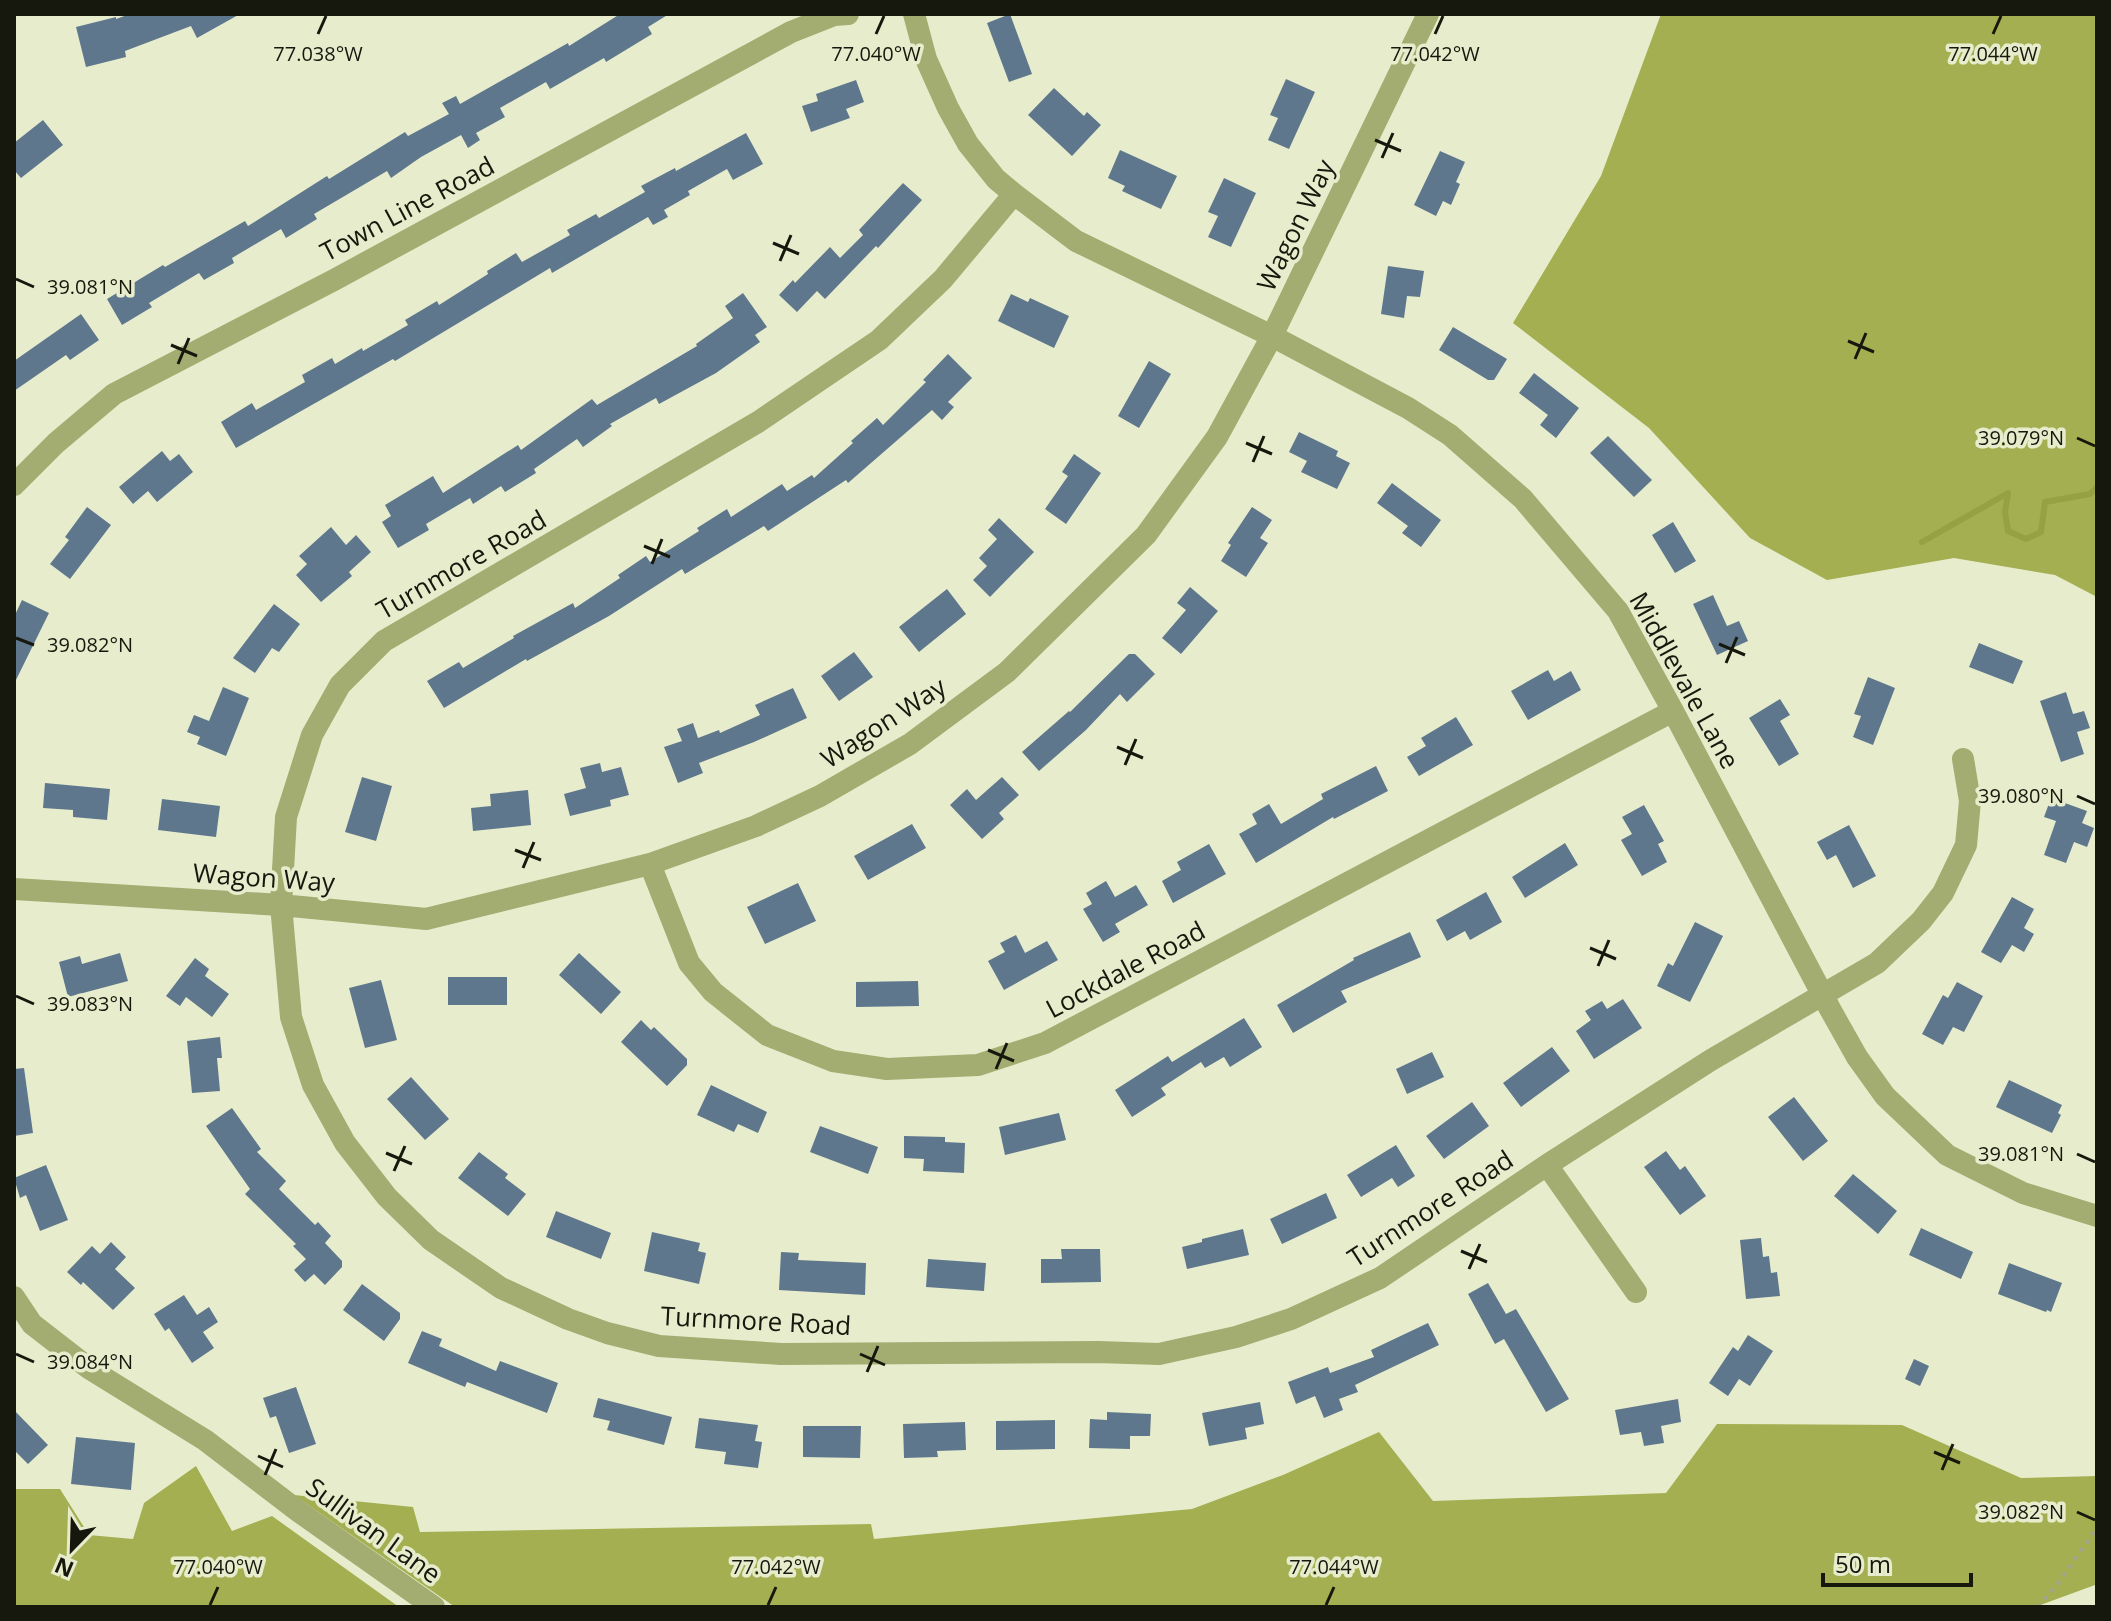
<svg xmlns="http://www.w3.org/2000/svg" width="2111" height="1621" font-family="'Open Sans',sans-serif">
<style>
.forest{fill:#a3af50}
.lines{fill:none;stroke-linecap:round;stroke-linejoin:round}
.stream{stroke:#96a142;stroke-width:6}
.building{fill:#5f778d}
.path{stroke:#a0a58b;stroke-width:4;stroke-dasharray:4 6;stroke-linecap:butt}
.minor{stroke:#a3ac71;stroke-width:22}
.ticks{fill:none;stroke:#17180d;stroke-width:3}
.labels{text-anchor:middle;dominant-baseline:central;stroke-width:7;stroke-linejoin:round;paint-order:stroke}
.street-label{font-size:26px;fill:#17180d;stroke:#e7edcc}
.ticks-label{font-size:20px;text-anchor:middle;fill:#17180d;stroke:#e7edcc;stroke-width:7;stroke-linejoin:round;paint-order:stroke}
</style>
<rect width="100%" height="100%" fill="#e7edcc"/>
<path class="forest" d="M1661,14H2097V597L2055,575L1954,558L1827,580L1750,538L1649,428L1513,323L1601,176Z
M1717,1424L1902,1425L2021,1478L2097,1476V1582L2095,1585L2035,1607H455L294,1495L413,1507L420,1532L871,1524L874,1539L1192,1509L1283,1475L1379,1432L1433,1501L1666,1493Z
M196,1466L232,1531L272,1516L399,1607H14V1489H60L89,1535L133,1539L144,1503Z"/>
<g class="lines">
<path class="stream" d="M1922,542L2008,493L2005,512L2008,531L2026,539L2041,532L2045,502L2090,494L2097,487"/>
</g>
<path class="building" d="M130,14H240L197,38L191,26L125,51L126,57L86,67L76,27L116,17V19Z
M620,14H669L648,27L652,34L606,62L604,58L550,89L546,82L500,108L505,117L476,133L480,140L468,148L461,135L421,157L391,178L387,171L314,214L317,219L286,238L281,229L232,258L234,263L204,280L199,273L149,303L152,307L122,325L107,299L163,265L165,267L245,221L248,226L327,176L329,179L405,132L408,136L449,114L442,103L456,96L460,104L568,43L569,46Z
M1010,14L1032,74L1009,82L987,23Z
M1286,79L1315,92L1289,149L1268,140L1278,118L1270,115Z
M856,80L864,102L846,109L850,118L811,132L802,106L818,101L816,94Z
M1054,88L1084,116L1087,112L1101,125L1072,156L1028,115Z
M43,120L63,145L21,178L14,170V143Z
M746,133L763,164L733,180L727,169L688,191L690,195L664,210L668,217L653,225L648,217L552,273L550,268L395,361L393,359L236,448L221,422L252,403L256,410L305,382L302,375L332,358L335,364L362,348L363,351L408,325L405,320L437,301L439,305L488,274L487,271L516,253L522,262L570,235L567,230L596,214L599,218L645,192L641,186L675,168L676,171Z
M1120,150L1177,176L1161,209L1122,191L1125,186L1108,178Z
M1440,151L1465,162L1456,182L1460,184L1451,205L1443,201L1436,216L1414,205Z
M1224,178L1256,193L1231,247L1208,237L1218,216L1208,212Z
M903,183L922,200L878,248L876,246L825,299L817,291L797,312L779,295L793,280L795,283L830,247L840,258L863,235L859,230Z
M1388,266L1424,271L1420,297L1407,296L1404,318L1381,314Z
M743,293L767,327L755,335L760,342L716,373L659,404L656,398L610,424L612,426L583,447L577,439L534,469L536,473L505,492L501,486L473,504L470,498L426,524L429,530L398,548L382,522L391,516L385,505L433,476L443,493L518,445L521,450L592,399L597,405L697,346L696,344L733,318L725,306Z
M1011,294L1028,302L1030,298L1069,316L1054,348L998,321Z
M81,314L99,340L70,360L66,355L14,391V361Z
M1453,327L1507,359L1494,380H1488L1439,350Z
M948,354L972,378L948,402L954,407L942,420L932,410L848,483L846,480L768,531L764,526L685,574L682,569L609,616L527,661L526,659L444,708L427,681L459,662L463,668L514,638L513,636L573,603L575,608L620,578L618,575L646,556L650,562L699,531L697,528L727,509L731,517L782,484L787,491L812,475L814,478L853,443L851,441L877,418L883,425L926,382L923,380Z
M1149,361L1171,374L1139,428L1118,416Z
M1534,373L1579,408L1556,438L1540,425L1548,415L1519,393Z
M1299,432L1338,451L1336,456L1350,463L1337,489L1301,472L1307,461L1289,452Z
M1608,436L1652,480L1634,497L1590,453Z
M162,451L170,461L179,454L193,472L157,502L148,491L133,504L119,487Z
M1074,454L1101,473L1066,524L1045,509L1068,476L1062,472Z
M1392,483L1441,520L1421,547L1402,533L1408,526L1377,503Z
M87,507L111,525L70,579L50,564L69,540L65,537Z
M1252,507L1272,520L1260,538L1268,543L1246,577L1221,561L1231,545L1228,543Z
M999,518L1034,552L990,597L973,580L987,566L979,558L997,539L988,530Z
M1673,522L1696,561L1675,573L1652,535Z
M331,527L346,545L356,535L371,552L349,572L352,576L321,602L296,575L307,564L299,556Z
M1190,587L1218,611L1181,654L1162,638L1186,610L1177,603Z
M947,589L966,614L919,652L899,627Z
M1713,595L1727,626L1739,621L1748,641L1717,655L1693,604Z
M22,600L49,613L14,684V617Z
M274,604L300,624L279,652L272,648L255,673L233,658Z
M1979,643L2023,661L2013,684L1969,667Z
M854,652L873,677L839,701L821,676Z
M1129,654H1135L1155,674L1127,702L1120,694L1086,730L1039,771L1022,752L1069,711L1070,712Z
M1548,670L1554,681L1571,671L1581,690L1528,720L1511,691Z
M1868,677L1895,688L1873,745L1853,737L1861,716L1854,714Z
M223,687L249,698L226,756L197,744L200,737L187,732L194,715L209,721Z
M793,688L807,718L754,742L699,763L703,773L678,783L664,747L682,741L677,729L693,723L698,738L719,730L720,733L760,715L755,705Z
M2066,692L2073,714L2084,711L2090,728L2077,732L2084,754L2061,762L2040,701Z
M1780,699L1790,715L1780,721L1799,754L1779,766L1749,718Z
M1456,717L1473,745L1419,776L1407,757L1426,746L1421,738Z
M600,763L602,772L621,767L629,795L610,800L611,806L570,816L564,794L586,788L580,768Z
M1376,766L1388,791L1334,819L1333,817L1256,863L1239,834L1257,824L1252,814L1269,804L1281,824L1323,799L1321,794Z
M362,777L392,786L376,841L345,832Z
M1002,777L1019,795L999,813L1004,819L982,839L950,805L967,789L976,800Z
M45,783L110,789L107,820L73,817V810L43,808Z
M528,790L531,825L473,831L471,808L491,806L490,794Z
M2051,798L2087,811L2082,823L2094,828L2087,847L2074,842L2066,863L2044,855L2056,821L2044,817Z
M162,799L220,806L216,837L158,830Z
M1644,805L1664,841L1658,844L1667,862L1642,876L1621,840L1632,834L1622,817Z
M912,824L926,848L868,880L854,856Z
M1849,825L1876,876L1853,888L1836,855L1827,860L1817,842Z
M1565,843L1578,865L1525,898L1512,877Z
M1209,844L1226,874L1173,903L1162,881L1181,870L1177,862Z
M1106,881L1115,897L1136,885L1148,905L1115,924L1120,932L1103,942L1083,909L1092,904L1086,893Z
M798,883L816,921L765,944L747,907Z
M1486,892L1502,922L1470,940L1465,931L1447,941L1436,920Z
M2012,897L2034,909L2024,928L2034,934L2024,952L2012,945L2001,963L1981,952Z
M1695,922L1723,936L1690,1002L1657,986L1668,963L1673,966Z
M1410,932L1421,957L1341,991L1347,1002L1293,1033L1277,1005L1354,960L1353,958Z
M1016,935L1025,953L1047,941L1058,960L1004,990L988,961L1005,952L1000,943Z
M120,953L128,981L68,997L59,962L80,956L82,964Z
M579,953L621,992L601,1014L559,975Z
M195,958L209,969L205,976L229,994L212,1017L186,997L180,1006L166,996Z
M448,977H507V1005H448Z
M381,980L397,1040L365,1048L349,988Z
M918,981L919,1006L856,1007V982Z
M1957,982L1983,996L1964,1032L1953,1027L1943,1045L1922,1034L1943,995L1948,998Z
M1623,999L1642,1028L1594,1059L1576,1031L1591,1020L1585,1011L1602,1001L1607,1009Z
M1244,1018L1262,1047L1230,1067L1224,1057L1205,1068L1201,1062L1161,1088L1166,1095L1132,1117L1115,1090L1168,1056L1172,1062Z
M641,1020L651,1030L654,1027L687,1059V1065L667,1086L621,1042Z
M220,1037L222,1058H217L220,1091L192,1093L187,1041Z
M1552,1047L1570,1071L1521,1107L1503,1083Z
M1432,1052L1444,1077L1407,1094L1396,1069Z
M24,1068L33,1133L14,1136V1069Z
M411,1077L449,1119L425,1140L387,1099Z
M2009,1080L2062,1105L2058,1113L2061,1115L2052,1133L1996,1107Z
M711,1085L767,1112L758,1133L738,1124L734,1132L697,1115Z
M1794,1097L1828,1141L1803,1161L1768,1117Z
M1472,1102L1489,1126L1444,1159L1426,1136Z
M232,1108L261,1149L257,1152L286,1181L279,1189L315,1225L318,1222L331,1236L325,1243L342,1261V1267L325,1285L314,1274L305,1282L294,1270L306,1259L293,1246L296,1244L245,1194L250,1189L206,1126Z
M1059,1113L1066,1140L1005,1155L999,1127Z
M820,1126L878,1147L868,1174L810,1152Z
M904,1136L945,1137V1142L965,1143L964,1173L923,1171L924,1159L904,1158Z
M1396,1145L1415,1176L1398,1187L1392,1178L1361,1197L1347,1175Z
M1666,1151L1680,1170L1685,1166L1706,1196L1680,1215L1644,1167Z
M479,1152L508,1174L505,1178L526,1194L508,1216L458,1178Z
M46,1165L68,1220L40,1231L26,1195L20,1198L14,1178Z
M1853,1174L1897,1211L1878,1234L1834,1196Z
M1326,1193L1337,1218L1282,1244L1270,1219Z
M556,1211L611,1233L601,1259L546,1237Z
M1921,1228L1973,1252L1961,1279L1909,1255Z
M1243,1229L1249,1255L1187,1269L1182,1247L1202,1242V1239Z
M652,1232L700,1243L698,1251L706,1253L699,1284L644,1271Z
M1761,1238L1763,1257L1769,1256L1771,1273L1777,1272L1780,1296L1746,1299L1740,1240Z
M111,1242L126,1257L115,1269L135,1288L113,1310L83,1282L81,1285L67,1272L92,1246L100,1254Z
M1061,1249H1100L1101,1282L1041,1283V1259H1062Z
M781,1252L799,1253L798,1260L866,1263L865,1295L779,1290Z
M928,1259L986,1263L984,1291L926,1287Z
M2009,1263L2062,1283L2051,1312L2047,1310L2046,1312L1998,1294Z
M1488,1283L1506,1314L1516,1309L1569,1399L1546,1412L1504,1339L1495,1344L1468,1294Z
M362,1284L400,1313V1319L384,1341L343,1310Z
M184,1295L197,1315L209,1307L218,1322L203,1332L214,1348L192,1363L169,1328L165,1331L154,1314Z
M1428,1323L1439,1345L1355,1385L1358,1392L1339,1399L1343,1410L1324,1418L1315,1396L1296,1404L1288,1382L1328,1367L1330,1373L1374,1357L1371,1350Z
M422,1331L442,1339L439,1346L496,1371L500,1361L558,1383L547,1413L467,1382L465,1387L408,1363Z
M1748,1335L1773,1351L1750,1386L1739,1379L1728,1396L1709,1383L1733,1347L1738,1351Z
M1914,1359L1929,1366L1920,1386L1905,1379Z
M296,1387L316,1444L289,1453L276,1416L270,1418L263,1398Z
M598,1398L672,1417L664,1445L607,1430L610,1421L593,1417Z
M1678,1399L1681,1422L1661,1426L1664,1443L1644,1446L1641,1432L1620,1435L1615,1410Z
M1260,1402L1264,1424L1245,1428L1247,1439L1209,1446L1202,1413Z
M14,1410L48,1445L28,1464L14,1450Z
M1107,1412L1151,1414L1150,1436H1130V1449L1089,1448L1090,1419L1107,1420Z
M699,1418L758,1425L755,1441L762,1442L758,1468L724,1464L726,1452L695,1448Z
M1055,1420V1449L996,1450V1421Z
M965,1422L966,1450L937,1451L938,1457L904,1458L903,1424Z
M803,1426H861L860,1458L803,1457Z
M76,1437L135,1443L131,1490L71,1484Z"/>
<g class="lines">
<path class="path" d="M2038,1607L2059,1582L2097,1528"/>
<path class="minor" d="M914,14L926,59L948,108L968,144L996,179L1014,194L1076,241L1272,336L1408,408L1450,435L1523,499L1618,611L1673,711L1830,1009L1857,1057L1885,1096L1947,1155L2023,1193L2097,1216
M1014,194L943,279L879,340L758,422L384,641L340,685L312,735L286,817L281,905L291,1017L313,1085L345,1143L387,1197L431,1240L501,1288L568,1319L607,1333L659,1346L781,1354L1098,1352L1159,1354L1236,1337L1291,1319L1380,1278L1547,1165L1711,1060L1877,963L1921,921L1943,893L1966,845L1970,801L1963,759
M14,485L56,443L114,394L334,280L791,32L834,15L848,14
M650,864L689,963L713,992L767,1035L833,1061L887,1069L978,1065L1045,1043L1673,711
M14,889L281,905L426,919L650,864L756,826L820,796L910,744L1007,672L1146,535L1217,437L1272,336L1428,14
M1547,1165L1636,1292
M14,1297L32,1324L90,1369L205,1440L298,1511L434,1607"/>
</g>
<path class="ticks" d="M318,34L326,16M876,34L884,16M1435,34L1443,16M1993,34L2001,16M1375,140L1401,151M1382,158L1393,133M773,243L799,254M780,261L791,235M16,279L34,287M1848,341L1874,352M171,345L197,356M1855,359L1866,333M178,364L189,338M2077,438L2095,446M1246,443L1272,454M1253,462L1264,436M644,546L670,557M652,564L662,539M16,638L34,645M1719,644L1745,655M1726,663L1737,637M1117,747L1143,758M1125,765L1136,739M2077,796L2095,804M515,850L541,860M523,868L534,842M1590,948L1616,959M1598,966L1609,940M16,996L34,1004M988,1050L1014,1061M996,1069L1007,1043M386,1153L412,1164M2077,1154L2095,1162M394,1171L405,1146M1461,1251L1487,1262M1469,1269L1480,1244M16,1354L34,1362M860,1354L885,1365M867,1372L878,1346M1934,1452L1960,1463M258,1456L283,1467M1942,1470L1953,1444M265,1475L276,1449M2077,1512L2095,1520M210,1605L218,1587M768,1605L776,1587M1326,1605L1334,1587"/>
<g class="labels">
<g class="street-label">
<text transform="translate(407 208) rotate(-28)">Town Line Road</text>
<text transform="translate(1295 225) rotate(-64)">Wagon Way</text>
<text transform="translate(461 564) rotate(-30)">Turnmore Road</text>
<text transform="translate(1685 680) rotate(61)">Middlevale Lane</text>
<text transform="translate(883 722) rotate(-33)">Wagon Way</text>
<text transform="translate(264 877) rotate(4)">Wagon Way</text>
<text transform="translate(1125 969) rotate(-28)">Lockdale Road</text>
<text transform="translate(1430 1208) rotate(-33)">Turnmore Road</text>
<text transform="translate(756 1320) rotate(3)">Turnmore Road</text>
<text transform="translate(374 1530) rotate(36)">Sullivan Lane</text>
</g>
</g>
<g class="ticks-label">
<text x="318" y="61">77.038°W</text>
<text x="876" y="61">77.040°W</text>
<text x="1435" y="61">77.042°W</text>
<text x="1993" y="61">77.044°W</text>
<text x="90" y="294">39.081°N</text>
<text x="2021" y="445">39.079°N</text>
<text x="90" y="652">39.082°N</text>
<text x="2021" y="803">39.080°N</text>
<text x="90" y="1011">39.083°N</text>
<text x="2021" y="1161">39.081°N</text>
<text x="90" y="1369">39.084°N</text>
<text x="2021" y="1519">39.082°N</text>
<text x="218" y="1574">77.040°W</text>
<text x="776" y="1574">77.042°W</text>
<text x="1334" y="1574">77.044°W</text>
</g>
<rect width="2111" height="1621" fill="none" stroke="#17180d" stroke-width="32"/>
<g transform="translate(72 1549) rotate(203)" stroke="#e7edcc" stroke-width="6" paint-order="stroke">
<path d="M0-6L14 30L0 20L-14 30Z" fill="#17180d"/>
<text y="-12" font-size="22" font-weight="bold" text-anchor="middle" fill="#17180d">N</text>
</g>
<path d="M1823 1573v12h148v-12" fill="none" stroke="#17180d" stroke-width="4"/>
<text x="1835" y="1573" font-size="24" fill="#17180d" stroke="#e7edcc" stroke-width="6" paint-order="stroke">50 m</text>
</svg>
